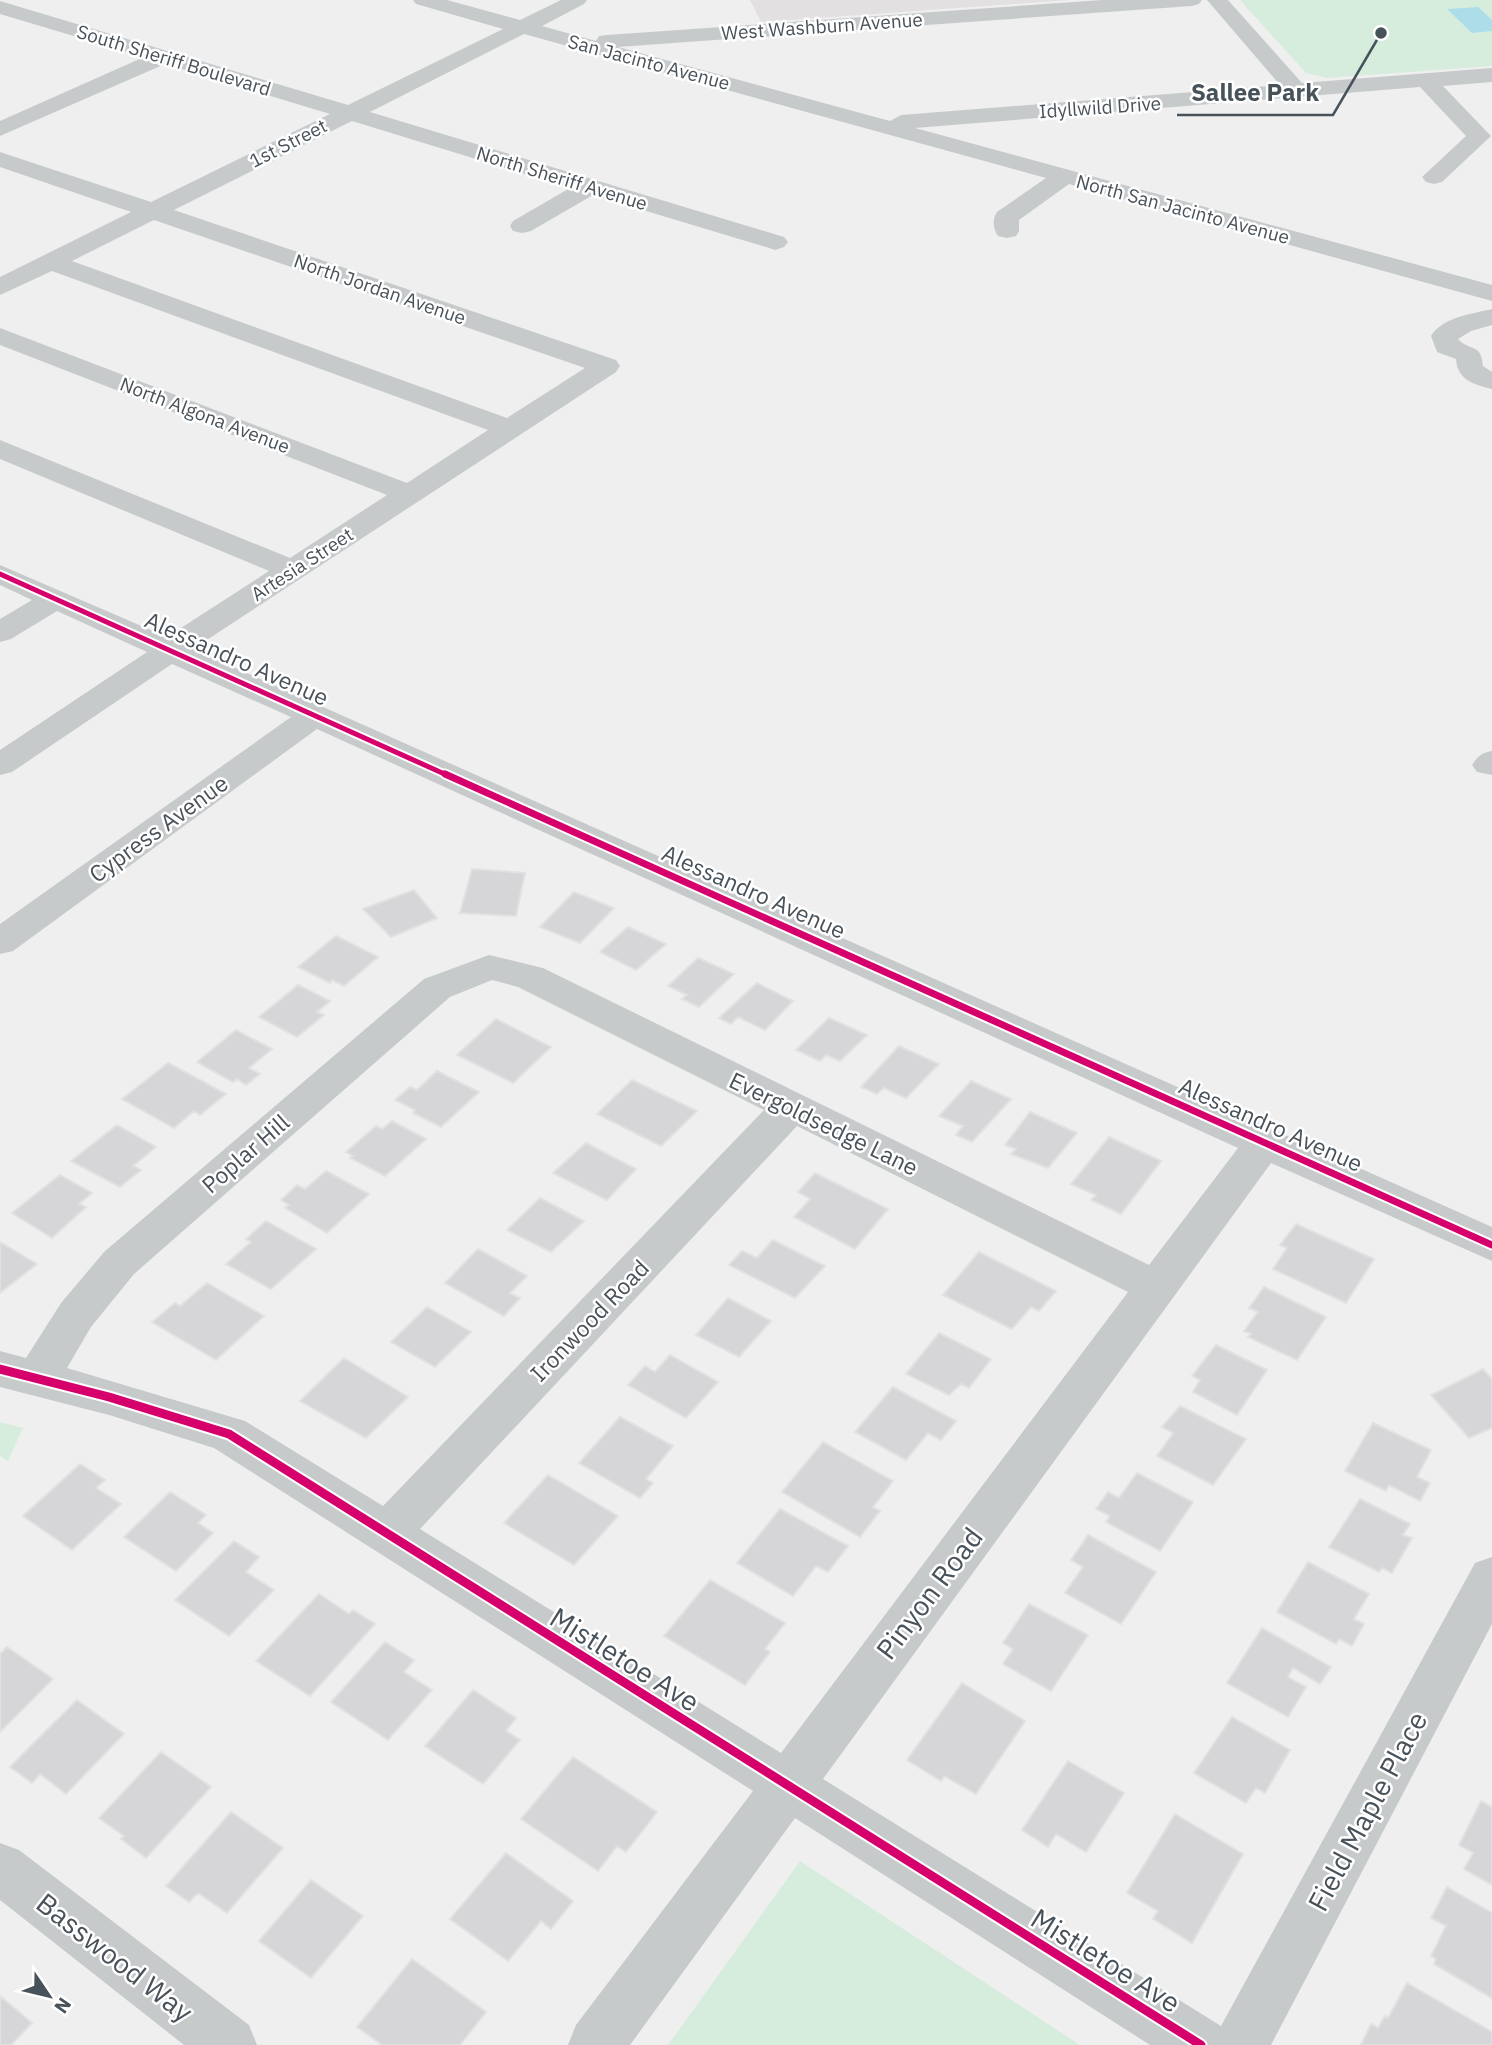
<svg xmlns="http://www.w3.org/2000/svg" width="1492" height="2045" font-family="'IBM Plex Sans',sans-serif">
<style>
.education{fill:#e2e0e1}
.green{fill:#d6edde}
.water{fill:#addde8}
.building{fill:#d6d6d8;stroke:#e1e1e2;stroke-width:2}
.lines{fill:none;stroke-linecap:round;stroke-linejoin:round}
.minor{fill:#c7cacb;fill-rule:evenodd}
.cycleway-far2-casing{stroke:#fff;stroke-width:9}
.cycleway-far1-casing{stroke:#fff;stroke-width:11}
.cycleway-casing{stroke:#fff;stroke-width:13}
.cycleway-far2{stroke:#d6006c;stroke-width:5}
.cycleway-far1{stroke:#d6006c;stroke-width:7}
.cycleway{stroke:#d6006c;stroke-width:9}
.labels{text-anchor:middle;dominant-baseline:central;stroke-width:5;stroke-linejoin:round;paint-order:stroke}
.far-street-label{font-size:19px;fill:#48525a;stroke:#fff}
.street-label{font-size:23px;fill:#48525a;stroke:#fff}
.near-street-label{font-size:28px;fill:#48525a;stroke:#fff}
.leader{fill:none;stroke:#48525a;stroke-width:2.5}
.callout-dot{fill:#48525a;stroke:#fff;stroke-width:2.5}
.callout-label{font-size:24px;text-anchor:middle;font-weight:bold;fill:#48525a;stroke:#fff;stroke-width:5;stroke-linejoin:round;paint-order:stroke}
</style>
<rect width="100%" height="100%" fill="#f0efef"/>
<path class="education" d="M750,0H1071L761,22Z"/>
<path class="green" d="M1240,0H1492V66L1327,78L1306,73Z
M0,1422L23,1428L8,1461L0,1456Z
M800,1861L1080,2045H668Z"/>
<path class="water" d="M1478,7L1492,20V31L1472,33L1447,9Z"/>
<path class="building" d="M472,869L525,873L516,916L460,913Z
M414,890L437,918L391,937L363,909Z
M574,892L614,908L580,943L540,927Z
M628,927L666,944L636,970L600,952Z
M336,936L378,957L344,986L332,980L330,983L298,967Z
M698,958L734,974L699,1007L682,999L687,995L668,986Z
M757,983L793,1001L765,1030L738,1017L731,1024L719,1018Z
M298,985L330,1001L317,1012L324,1015L297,1037L259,1017Z
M829,1018L867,1035L840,1061L826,1055L820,1061L796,1050Z
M496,1019L551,1047L513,1083L457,1055Z
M236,1030L272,1049L249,1068L260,1074L246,1085L237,1079L233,1082L197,1062Z
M899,1046L939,1064L906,1098L884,1088L877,1094L861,1087Z
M168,1063L189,1074L226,1094L200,1115L194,1111L174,1128L122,1099Z
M437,1071L479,1092L441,1127L413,1113L415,1110L395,1100L410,1087L417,1090Z
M632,1080L697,1111L661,1146L597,1114Z
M971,1081L1011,1099L972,1142L956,1135L963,1126L939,1116Z
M1030,1112L1077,1133L1048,1168L1011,1154L1016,1149L1005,1145Z
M392,1121L426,1139L385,1176L350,1158L353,1156L346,1152L376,1126L382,1129Z
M117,1125L156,1147L133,1166L141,1170L120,1187L71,1161Z
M1109,1137L1161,1161L1121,1214L1091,1200L1096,1195L1071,1184Z
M586,1143L636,1169L607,1200L553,1173Z
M326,1171L369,1194L327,1233L285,1208L289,1205L281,1200L297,1185L305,1189Z
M815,1173L888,1209L855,1249L794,1217L810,1199L798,1192Z
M60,1175L92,1193L79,1204L86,1207L52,1238L12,1213Z
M540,1198L584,1221L551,1252L507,1230Z
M266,1221L316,1249L271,1289L226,1264L251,1242L246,1239Z
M1296,1224L1374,1259L1346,1303L1273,1269L1287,1248L1280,1245Z
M773,1240L825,1266L795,1298L729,1265L742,1251L757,1258Z
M0,1242L37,1264L0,1293Z
M478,1249L527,1276L510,1293L520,1298L504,1316L445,1283Z
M979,1252L1056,1291L1039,1311L1031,1307L1012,1329L943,1295Z
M207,1283L264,1316L216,1360L152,1322L175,1303L180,1306Z
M1264,1287L1326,1317L1297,1360L1248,1337L1251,1334L1244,1331L1258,1312L1249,1308Z
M728,1298L771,1321L739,1357L696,1335Z
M427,1307L471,1332L435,1367L391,1342Z
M939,1333L991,1359L969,1388L961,1384L949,1395L906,1374Z
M1216,1345L1267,1370L1237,1415L1193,1392L1200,1380L1192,1376Z
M670,1355L718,1382L686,1418L628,1385L645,1366L655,1372Z
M344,1358L408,1397L366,1438L300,1401Z
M1483,1369L1492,1379V1428L1469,1438L1431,1395Z
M893,1387L956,1421L941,1440L928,1433L906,1460L855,1432Z
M1180,1406L1246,1439L1213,1485L1157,1456L1173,1433L1162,1427Z
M620,1417L673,1446L646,1479L653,1483L640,1498L579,1463Z
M1373,1423L1431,1450L1417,1477L1430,1483L1420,1501L1389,1485L1386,1491L1345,1471Z
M823,1442L893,1481L873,1507L880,1511L860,1537L782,1492Z
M80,1464L105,1480L96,1488L121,1504L72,1550L23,1516Z
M1137,1473L1193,1502L1160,1551L1106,1522L1110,1516L1096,1509L1108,1492L1119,1498Z
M548,1475L618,1516L574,1565L504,1523Z
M170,1492L206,1515L198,1523L213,1533L176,1571L124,1537Z
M1360,1499L1410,1524L1403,1535L1412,1538L1392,1573L1382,1568L1379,1572L1329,1547Z
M780,1509L848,1546L828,1572L816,1566L793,1596L737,1563Z
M1088,1535L1156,1572L1121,1624L1065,1593L1083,1567L1071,1560Z
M234,1541L259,1557L246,1572L274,1590L229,1636L175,1600Z
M1308,1562L1369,1594L1354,1619L1364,1624L1352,1646L1339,1639L1336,1644L1277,1612Z
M710,1580L785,1623L765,1649L770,1652L745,1685L664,1636Z
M319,1594L349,1614L353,1610L375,1624L310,1696L256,1661Z
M1029,1604L1088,1635L1051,1691L1003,1664L1013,1649L1003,1643Z
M1262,1628L1331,1667L1320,1684L1293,1668L1288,1677L1306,1687L1288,1717L1227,1683Z
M385,1642L414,1660L404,1672L432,1690L388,1740L331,1702Z
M7,1647L53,1679L0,1732V1654Z
M962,1683L1025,1721L976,1794L944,1776L941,1781L907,1760Z
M473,1690L516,1718L506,1731L520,1740L483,1784L425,1746Z
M77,1700L124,1734L66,1794L40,1774L32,1783L10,1767Z
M1232,1717L1290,1750L1265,1793L1256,1788L1246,1803L1194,1773Z
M161,1752L211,1787L146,1858L121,1839L124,1836L99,1818Z
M573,1757L657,1812L626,1852L617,1846L598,1871L521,1819Z
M1068,1761L1124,1793L1086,1852L1056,1834L1048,1847L1022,1830Z
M1481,1801L1492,1807V1885L1464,1869L1473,1853L1459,1845Z
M231,1812L283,1848L227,1913L198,1893L189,1902L166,1886Z
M1175,1814L1243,1854L1192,1943L1153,1919L1158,1911L1127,1893Z
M506,1853L573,1901L551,1929L541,1921L508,1961L450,1919Z
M311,1880L363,1916L311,1978L259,1941Z
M1447,1887L1492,1913V1998L1434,1964L1436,1959L1431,1956L1446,1926L1431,1918Z
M412,1959L486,2012L460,2045H382L357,2027Z
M1407,1983L1492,2032V2045H1361L1371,2024L1378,2028L1385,2016L1388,2018Z
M0,1996L32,2023L11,2045H0Z"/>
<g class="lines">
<path class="minor" d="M413,0H447L520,20L561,0H587L584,4L542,26L596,41L599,36L607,35L1102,0H1202L1199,4L1192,6L618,47L890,121L901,115L1280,85L1207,0H1228L1302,83L1492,68V82L1443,86L1491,136L1442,182L1434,184L1426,182L1422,177L1466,136L1420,87L915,128L1492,285V301L1069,184L1019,220V231L1016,236L1007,238L998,236C993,229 992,219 997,212L1046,178L524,34L370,112L784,237L788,242L784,247L775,250L766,247L593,195L531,231L522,233L513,231L510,226L513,221L570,188L352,121L174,210L616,360L620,366L616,372L193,649L1492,1227V1261L1271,1163L823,1779L1221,2026L1475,1563L1492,1557V1624L1271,2045H1150L795,1818L630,2045H568L576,2025L753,1791L214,1448L109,1415L0,1387V1351L26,1358L61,1303L104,1252L424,979L489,955L543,968L1149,1265L1238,1148L317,729L13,951L0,954V924L291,717L172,664L12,772L0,775V750L147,652L57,611L11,639L0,642V619L32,600L0,585V565L167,637L269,571L0,459V440L290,558L387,495L0,345V328L407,483L488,430L52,271L0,295V277L131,212L0,167V152L151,202L330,114L165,64L0,136V121L144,57L0,14V1L348,105L503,29L416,4ZM154,220L585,368L507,418L72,261ZM492,980L518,987L764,1110L383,1506L245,1421L67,1368L91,1327L134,1274L450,997ZM797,1126L1128,1292L781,1753L420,1529Z
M1492,309V325L1471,331L1458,339C1470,352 1481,342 1483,366L1492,372V389C1475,385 1457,380 1456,359L1437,352L1431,336C1443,317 1471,314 1492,309Z
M1492,751V775L1477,772L1472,765C1478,756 1481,753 1492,751Z
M0,1843L19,1850L249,2025L257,2045H184L0,1900Z"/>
<g class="cycleway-far2-casing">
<path id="cycleway-far2" d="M0,574L449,776"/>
</g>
<g class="cycleway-far1-casing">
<path id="cycleway-far1" d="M445,774L1492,1245"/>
</g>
<g class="cycleway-casing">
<path id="cycleway" d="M0,1369L109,1397L229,1434L1201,2045"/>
</g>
<use href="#cycleway-far2" class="cycleway-far2"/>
<use href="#cycleway-far1" class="cycleway-far1"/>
<use href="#cycleway" class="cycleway"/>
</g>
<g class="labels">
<g class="far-street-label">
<text transform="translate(822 26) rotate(-4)">West Washburn Avenue</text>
<text transform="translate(174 60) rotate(17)">South Sheriff Boulevard</text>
<text transform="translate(649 62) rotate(15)">San Jacinto Avenue</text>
<text transform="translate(1100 107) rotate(-4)">Idyllwild Drive</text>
<text transform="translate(288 143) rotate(-27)">1st Street</text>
<text transform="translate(562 178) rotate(17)">North Sheriff Avenue</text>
<text transform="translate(1183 209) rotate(15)">North San Jacinto Avenue</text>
<text transform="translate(380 289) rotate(19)">North Jordan Avenue</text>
<text transform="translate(205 415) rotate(21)">North Algona Avenue</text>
<text transform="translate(302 564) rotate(-33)">Artesia Street</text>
</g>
<g class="street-label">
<text transform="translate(237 658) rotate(24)">Alessandro Avenue</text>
<text transform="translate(158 828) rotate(-36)">Cypress Avenue</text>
<text transform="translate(754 891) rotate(24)">Alessandro Avenue</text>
<text transform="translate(824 1123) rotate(26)">Evergoldsedge Lane</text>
<text transform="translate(1271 1124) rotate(24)">Alessandro Avenue</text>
<text transform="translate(245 1153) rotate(-41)">Poplar Hill</text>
<text transform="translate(589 1320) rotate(-46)">Ironwood Road</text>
</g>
<g class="near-street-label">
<text transform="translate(929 1593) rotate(-53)">Pinyon Road</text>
<text transform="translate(625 1659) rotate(32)">Mistletoe Ave</text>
<text transform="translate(1367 1811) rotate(-62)">Field Maple Place</text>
<text transform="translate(115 1957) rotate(38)">Basswood Way</text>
<text transform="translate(1106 1960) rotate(32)">Mistletoe Ave</text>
</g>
</g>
<path class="leader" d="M1381 33L1333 115H1177"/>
<circle class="callout-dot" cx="1381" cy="33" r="7"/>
<g class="callout-label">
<text x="1255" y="101">Sallee Park</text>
</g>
<g transform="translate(49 1996) rotate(125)" stroke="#ffffff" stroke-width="5" paint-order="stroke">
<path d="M0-5L12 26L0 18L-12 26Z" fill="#48525a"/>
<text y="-10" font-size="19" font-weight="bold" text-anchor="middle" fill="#48525a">N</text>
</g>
</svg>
